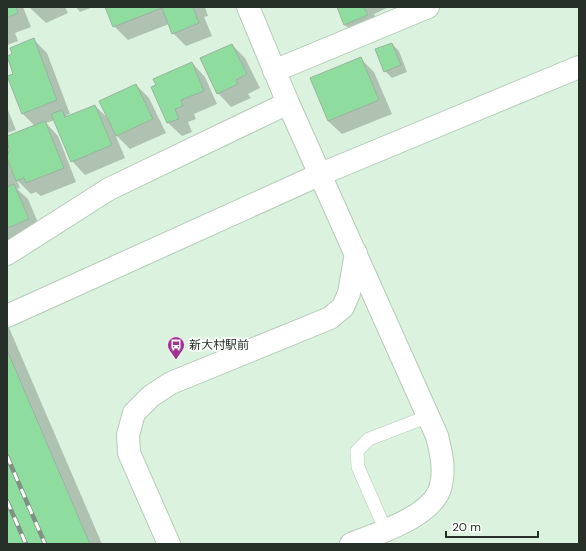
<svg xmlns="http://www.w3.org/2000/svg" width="586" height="551" font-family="'DM Sans','Noto Sans JP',sans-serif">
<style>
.shadow{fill:#0003}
.building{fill:#8edd9f;stroke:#9ab29e}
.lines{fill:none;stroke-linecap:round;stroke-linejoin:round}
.service-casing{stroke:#b3cbb7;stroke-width:14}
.minor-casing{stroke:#b3cbb7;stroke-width:24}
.tertiary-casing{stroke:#b3cbb7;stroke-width:24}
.service{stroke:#fff;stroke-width:13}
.minor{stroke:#fff;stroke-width:22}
.tertiary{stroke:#fff;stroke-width:22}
.rail-casing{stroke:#809183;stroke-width:4.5}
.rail{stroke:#fff;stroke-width:3;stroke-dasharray:9;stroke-linecap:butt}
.labels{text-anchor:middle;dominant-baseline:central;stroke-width:3.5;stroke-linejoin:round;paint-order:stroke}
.poi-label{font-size:12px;fill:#263028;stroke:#fff;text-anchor:start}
</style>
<rect width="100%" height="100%" fill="#dbf3de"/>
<path class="shadow" d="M7,7H23L31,27L15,33L18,41L7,45Z
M29,7H65L68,13L46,23Z
M76,7H93L80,12Z
M107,7H205L208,16L204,17L212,36L186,46L173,33L169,24L128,40L114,26Z
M338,7H387V8L374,14L381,29L359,38L345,25Z
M34,40L47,53L70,114L66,115L68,117L95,106L109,119L136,85L149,98L166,133L130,149L115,134L125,158L85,175L72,161L55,120L46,123L58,136L76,182L41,196L36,192L31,194L17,180L20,188L17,189L28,199L42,232L7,246V152L10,150L7,137L35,126L23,114L14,74Z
M392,44L399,51L407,72L392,78L385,71Z
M232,45L245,58L260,88L248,94L251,98L231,107L218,93Z
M361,59L374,72L392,114L342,134L328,121Z
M192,63L205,77L217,104L194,114L196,119L188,122L192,132L182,136L168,123L153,88Z
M7,108L16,130L7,133Z
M7,323L102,544H7Z"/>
<path class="building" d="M7,7H16L18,13L7,18Z
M105,7H193L199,23L172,34L162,8L113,27Z
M337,7H364L368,15L344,25Z
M34,38L57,100L22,114L7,76L13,74L7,56L12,54L10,48Z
M392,43L401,65L384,72L375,49Z
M232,44L247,74L236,80L238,84L217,94L200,58Z
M361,57L379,100L328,121L310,78Z
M192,62L204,91L181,100L183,106L175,109L179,119L167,123L151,87L156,85L153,79Z
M136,84L153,119L116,136L99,101Z
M95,105L112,145L71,162L51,114L62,110L65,117Z
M45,121L64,168L26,183L24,178L16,181L7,158L9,150L7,136Z
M14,184L29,219L7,228V187Z
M7,350L90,544H7Z"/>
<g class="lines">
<g class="service-casing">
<path id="service" d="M385,529L358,467L357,451L369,439L429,416"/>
</g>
<g class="minor-casing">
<path id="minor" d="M248,7L288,103L437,436C441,452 445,468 441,485C435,516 378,533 351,544
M274,71L428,7
M7,254L109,189L288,103
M169,544L129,453L128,435L134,413L151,396L171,383L330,318L343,307L349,293L356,253"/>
</g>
<g class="tertiary-casing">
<path id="tertiary" d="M7,316L321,174L579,67"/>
</g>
<use href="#service" class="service"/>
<use href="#minor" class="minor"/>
<use href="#tertiary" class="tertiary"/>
<g class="rail-casing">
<path id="rail" d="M7,456L45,544
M7,501L26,544"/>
</g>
<use href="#rail" class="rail"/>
</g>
<defs>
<g id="bus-pin" transform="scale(0.9)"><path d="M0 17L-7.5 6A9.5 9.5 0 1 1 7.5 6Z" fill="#a13493" stroke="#fff"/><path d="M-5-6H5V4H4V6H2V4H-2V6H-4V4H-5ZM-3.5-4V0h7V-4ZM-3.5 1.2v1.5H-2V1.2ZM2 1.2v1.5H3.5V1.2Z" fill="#fff"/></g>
</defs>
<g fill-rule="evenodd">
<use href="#bus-pin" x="176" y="345"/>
</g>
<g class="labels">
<g class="poi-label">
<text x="189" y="345">新大村駅前</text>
</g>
</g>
<rect width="586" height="551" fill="none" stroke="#263028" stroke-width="16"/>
<path d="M446 531v6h92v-6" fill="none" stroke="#263028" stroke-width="2"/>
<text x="452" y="531" font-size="12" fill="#263028" stroke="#ffffff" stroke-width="3" paint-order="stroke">20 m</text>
</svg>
